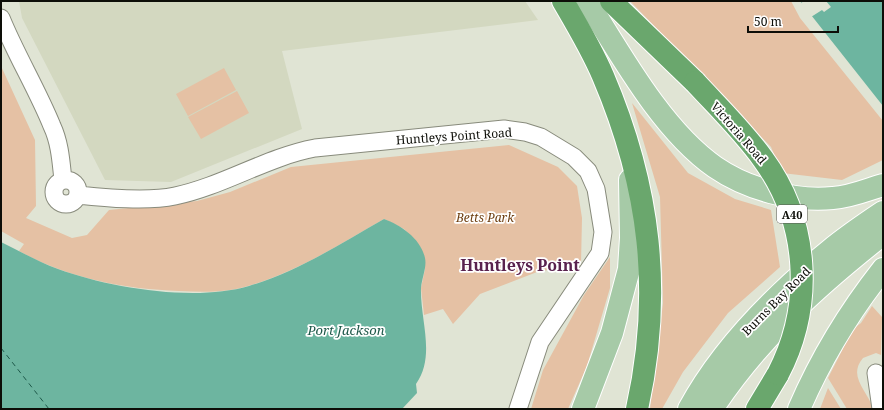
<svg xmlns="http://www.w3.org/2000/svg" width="884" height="410" font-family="'Noto Serif',serif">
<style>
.built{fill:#d3d8c0}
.green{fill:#e5c1a4}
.water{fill:#6db5a0}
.pier{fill:#e0e4d4}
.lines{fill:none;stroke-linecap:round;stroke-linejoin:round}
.ferry{stroke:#1e594a;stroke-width:1;stroke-dasharray:5 4;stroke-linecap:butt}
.minor-casing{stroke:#888b7c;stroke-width:19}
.major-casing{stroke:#fff;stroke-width:24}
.highway-casing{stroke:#fff;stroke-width:24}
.minor{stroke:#fff;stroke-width:17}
.major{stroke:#a6caa7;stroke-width:22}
.highway{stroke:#6aa76d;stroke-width:22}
.highway-bridge-casing{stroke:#fff;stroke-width:24;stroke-linecap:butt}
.highway-bridge{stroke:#6aa76d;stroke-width:22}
.labels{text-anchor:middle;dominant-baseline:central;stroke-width:3.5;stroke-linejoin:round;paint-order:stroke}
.shield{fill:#fff;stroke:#565652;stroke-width:1}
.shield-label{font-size:11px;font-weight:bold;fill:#0d0e08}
.street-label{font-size:12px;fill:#0d0e08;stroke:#fff}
.park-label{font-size:12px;font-style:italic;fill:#6c3d0e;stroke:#fff}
.water-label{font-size:13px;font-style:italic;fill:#1e594a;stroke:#fff}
.district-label{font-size:16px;font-weight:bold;fill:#59224e;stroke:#fff}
</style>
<rect width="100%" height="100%" fill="#e0e4d4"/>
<path class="built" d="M19,1H525L538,20L282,51L302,129L171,182L105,180L22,18Z"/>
<path class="green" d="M630,1H791L800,18L883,121V160L842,180L782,173L771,147Z
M1,66L35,140L36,206L26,218L72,238L87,235L109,210L197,201L230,192L291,167L509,145L558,167L577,186L582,218L581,264L537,272L480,294L453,324L443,309L424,315L421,288L425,269L421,248L404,229L384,219C340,244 297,272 248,286C226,293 202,292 179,291C123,289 68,278 19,251L24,244L1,231Z
M224,68L236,90L188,116L176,94Z
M237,91L249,113L201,139L188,117Z
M632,103L688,173L735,199L771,210L780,267L728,313L683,372L662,409H650L663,303L660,197Z
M610,257V288L587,366L568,409H531L543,370L584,295Z
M872,306L882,317L881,355L876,353L863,358C847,377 868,391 873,409H847L828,378L853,329L861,323Z
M828,388L841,409H820Z"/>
<path class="water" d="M800,1H883V106Z
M384,219C401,225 421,239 425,258C427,267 422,278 421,288C420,320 436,356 416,384L417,393L402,409H1V242C20,251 38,262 58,269C110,288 195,302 249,286C297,272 340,244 384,219Z"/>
<path class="pier" d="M804,1H826L831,7L824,12L822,10L811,17L801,3Z"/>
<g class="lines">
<path class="ferry" d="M1,348L49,409"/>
<g class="minor-casing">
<path id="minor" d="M1,18C16,55 37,89 52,126C60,143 61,162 63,180
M54 192a12 12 0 1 1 24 0a12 12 0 1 1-24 0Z
M78,195C106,198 147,202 175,196C223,186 267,157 315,148L504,129L525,132L541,137L574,157L588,171L596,189L603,232L600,253L540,342L518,409
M876,373L881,409"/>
</g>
<g class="major-casing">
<path id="major" d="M587,1C621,55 662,130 715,167C747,189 794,202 833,198C851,197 866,190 883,185
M583,409L612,333L629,269L631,238L630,180
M689,409C722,348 775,295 829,251C846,237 865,224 883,212
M712,409C759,338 817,286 883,234
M799,409C821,358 849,312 883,269"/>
</g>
<g class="highway-casing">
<path id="highway" d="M563,1C577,25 592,50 603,76C650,186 663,293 637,409
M611,1L695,82
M757,409L778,374"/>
</g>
<use href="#minor" class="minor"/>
<use href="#major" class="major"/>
<use href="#highway" class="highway"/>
<g class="highway-bridge-casing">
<path id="highway-bridge" d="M695,82C718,107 743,131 763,159C809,222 814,305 778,374"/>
</g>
<use href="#highway-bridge" class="highway-bridge"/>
</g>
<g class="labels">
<rect class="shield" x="777" y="205" width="30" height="18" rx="3"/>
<g class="shield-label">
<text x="792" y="214">A40</text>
</g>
<g class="street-label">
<text transform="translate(739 133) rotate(49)">Victoria Road</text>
<text transform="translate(454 136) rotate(-4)">Huntleys Point Road</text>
<text transform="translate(776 301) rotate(-45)">Burns Bay Road</text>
</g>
<g class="park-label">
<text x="485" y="217">Betts Park</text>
</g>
<g class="water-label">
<text x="346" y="330">Port Jackson</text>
</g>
<g class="district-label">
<text x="520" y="265">Huntleys Point</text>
</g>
</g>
<rect width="884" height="410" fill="none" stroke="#0d0e08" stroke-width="4"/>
<path d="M748 26v6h90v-6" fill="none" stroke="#0d0e08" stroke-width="2"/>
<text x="754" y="26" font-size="12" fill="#0d0e08" stroke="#ffffff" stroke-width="3" paint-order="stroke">50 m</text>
</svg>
